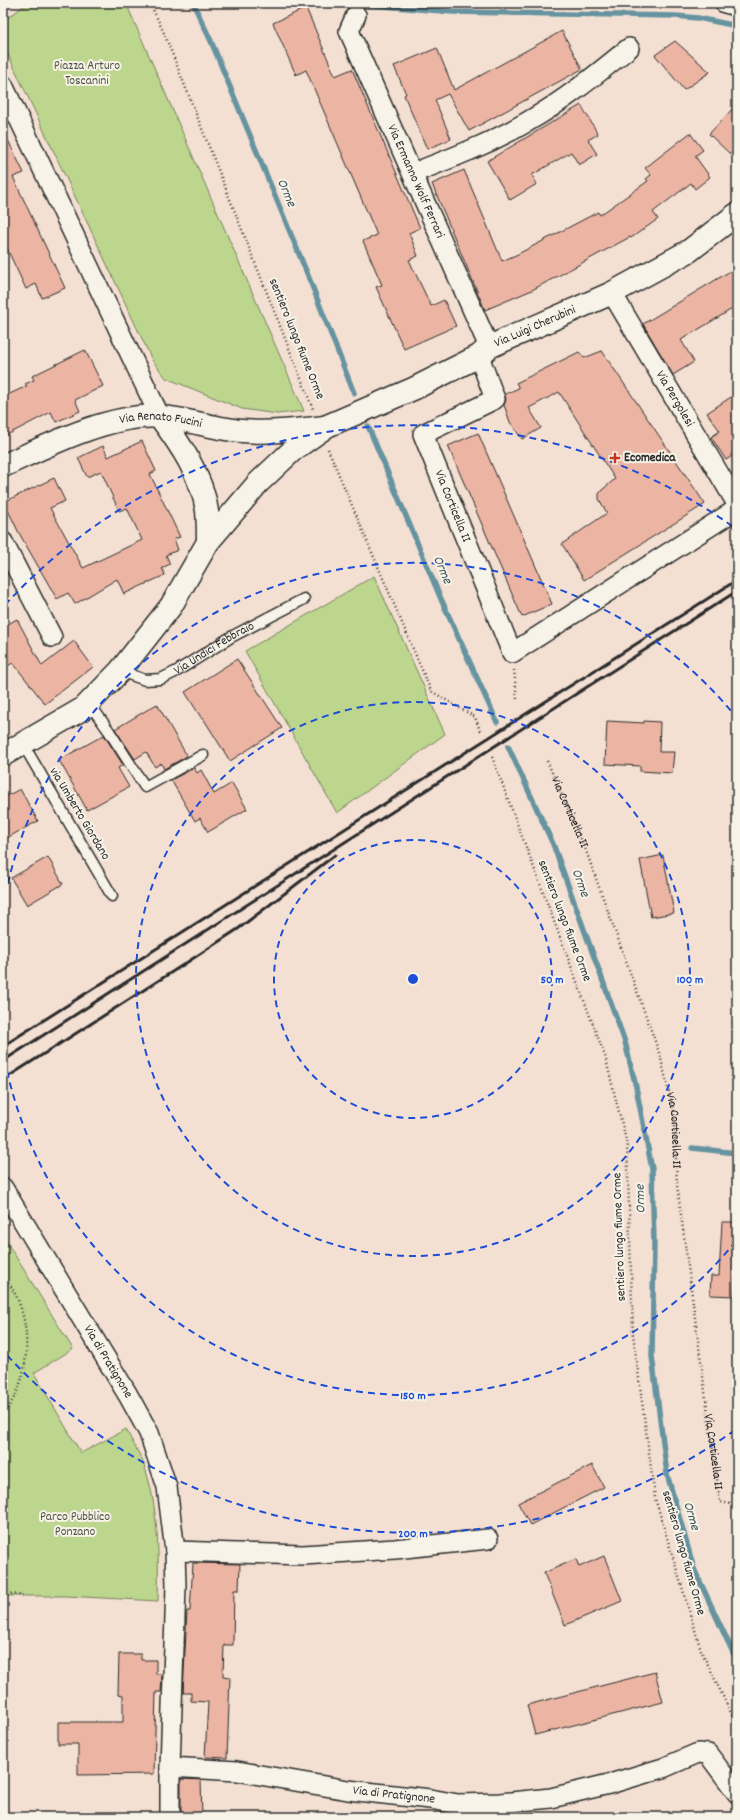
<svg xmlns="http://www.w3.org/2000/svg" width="740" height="1820" font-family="Dekko,sans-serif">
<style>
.green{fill:#bcd68e;stroke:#74805c}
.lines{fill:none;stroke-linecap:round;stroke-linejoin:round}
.stream{stroke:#65939f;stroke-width:5.5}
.building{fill:#ecb5a3;stroke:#2b2b2b}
.lane-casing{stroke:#2b2b2b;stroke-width:13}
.street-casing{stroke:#2b2b2b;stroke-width:22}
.secondary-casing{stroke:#2b2b2b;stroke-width:25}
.path{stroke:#2b2b2b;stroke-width:2.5;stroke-dasharray:1 3;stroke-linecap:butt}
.lane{stroke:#f7f3e8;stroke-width:10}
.street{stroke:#f7f3e8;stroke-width:19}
.secondary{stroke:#f7f3e8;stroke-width:22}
.rail{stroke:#2b2b2b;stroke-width:3}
.ring{fill:none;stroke:#1d4ed8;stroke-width:2;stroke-dasharray:7 5}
.poi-dot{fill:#c8321e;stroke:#f7f3e8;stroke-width:1.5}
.labels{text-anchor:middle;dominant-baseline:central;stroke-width:4;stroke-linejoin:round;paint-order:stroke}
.park-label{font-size:13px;fill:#4f5644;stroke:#f7f3e8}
.street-label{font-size:13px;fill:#2b2b2b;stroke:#f7f3e8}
.poi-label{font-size:13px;font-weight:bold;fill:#2b2b2b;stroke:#f7f3e8;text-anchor:start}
.water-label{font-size:14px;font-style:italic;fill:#43565b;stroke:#f7f3e8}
.centre{fill:#1d4ed8;stroke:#f7f3e8;stroke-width:2}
.ring-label{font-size:12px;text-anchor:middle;font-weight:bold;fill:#1d4ed8;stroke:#f7f3e8;stroke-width:4;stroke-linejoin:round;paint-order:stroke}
</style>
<rect width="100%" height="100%" fill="#f4e0d3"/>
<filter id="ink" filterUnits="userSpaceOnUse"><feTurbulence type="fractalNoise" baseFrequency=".025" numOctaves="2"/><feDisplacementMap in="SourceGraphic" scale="8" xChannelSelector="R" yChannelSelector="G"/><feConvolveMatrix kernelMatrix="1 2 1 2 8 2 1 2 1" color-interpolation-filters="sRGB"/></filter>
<g filter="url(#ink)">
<path class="green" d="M28,3H126L304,411L277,414L242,409L166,378L152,360L3,44V21Z
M374,576L445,734L337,813L245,651Z
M3,1236L73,1349L34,1373L81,1453L126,1429C131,1440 138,1451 143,1462C159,1506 159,1555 158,1601L66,1596H3Z"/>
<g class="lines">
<path class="stream" d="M193,3L211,41L309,278L354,393
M318,3L328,5L348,3
M361,4L453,12L676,16L698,18L737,26
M368,426L441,599L497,722
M508,746L553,844L625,1042L636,1087L652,1169L654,1243L652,1356L667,1474L694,1569L737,1661
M692,1148L737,1153"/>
</g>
<path class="building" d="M306,8L335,76L352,69L420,228L409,233L418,256L409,260L431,306L444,300L456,326L404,349L376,287L382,285L363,241L377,235L306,70L296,75L273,23Z
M562,31L582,69L469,131L448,94L435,100L451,139L427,149L404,95L406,94L394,66L437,48L454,90Z
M675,41L710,72L684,90L655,55Z
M737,104V147L730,154L709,134Z
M581,105L598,134L588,140L597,154L579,165L571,152L532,175L537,184L510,200L487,161Z
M3,130L24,173L13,177L65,288L42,298L36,284L26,289L3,240Z
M690,133L703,150L695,156L710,177L695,189L691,183L653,212L658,219L631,238L630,237L532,290L485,310L432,184L464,170L502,261L518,254L598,212L600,215L648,181L646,179L651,175L645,168Z
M737,267V306L681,340L694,362L673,375L643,324Z
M85,350L103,386L75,400L80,411L56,422L51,412L3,437V397L27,386L25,384L34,380L32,376Z
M602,351L705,504L584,580L562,544L607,513L599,499V494L602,490L615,479L559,392L529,408L541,428L522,439L510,422L504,405L506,400L505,394L519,388L516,383L579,352L584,358Z
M737,393V453L726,460L711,437L720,431L707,413Z
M478,433L552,604L522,617L448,446Z
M142,441L156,471L150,474L180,537L174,539L178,550L166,555L170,564L162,568L165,575L124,594L117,579L75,604L68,593L57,599L19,533L4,502L54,478L65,501L50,508L83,568L142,540L127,508L119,511L101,471L87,477L78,458L103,446L108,457Z
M17,619L42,666L74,641L93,667L45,704L13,663L3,668V627Z
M237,659L282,728L230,761L203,718L202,719L185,692Z
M157,704L187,756L164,769L161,763L155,767L146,752L135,759L115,729Z
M607,721L644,723V721L660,722L659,752H674L672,773L640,771V766L605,764Z
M104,735L123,765L118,768L129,787L87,810L59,760Z
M194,768L197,773L201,770L214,794L232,783L247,809L208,832L200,818L195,821L171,780Z
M20,789L38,821L3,840V798Z
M663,855L674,913L651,917L640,860Z
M48,857L63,884L27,905L11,878Z
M722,1222H737V1278H735L734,1296L710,1295L711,1276H719Z
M592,1465L604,1487L530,1525L518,1503Z
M604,1556L622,1601L565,1625L544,1573L576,1559L579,1567Z
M193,1563L240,1564L239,1590H234L233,1645H224L223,1676L230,1677L227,1758L205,1757L208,1702L191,1701V1693H183L187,1611H190Z
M119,1654H141V1660H156V1674H162L161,1692H156L154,1774L78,1775V1744H58V1722H123V1695L118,1694Z
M655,1672L663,1702L535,1735L527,1705Z
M181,1779L201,1780L202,1817H181Z"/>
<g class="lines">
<g class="lane-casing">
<g id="lane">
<path id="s2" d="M120,671L145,680L161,679L177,671L231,637L304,599"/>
<path d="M89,703L109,731L145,787L203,755"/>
<path d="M23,744L112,896"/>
</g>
</g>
<g class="street-casing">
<g id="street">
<path d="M725,3L737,6"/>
<path id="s3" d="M356,15L349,31L489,347"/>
<path d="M3,85L160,417"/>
<path d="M413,173C452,158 491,143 527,122C564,101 597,74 629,48"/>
<path id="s4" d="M612,293L737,504"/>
<path id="s5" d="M479,356L495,399L423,434L512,653L737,509"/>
<path d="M3,542L52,637"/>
<path id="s6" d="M3,1188L128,1395L149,1433L167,1487L175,1551L176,1586L170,1767V1817"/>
<path d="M175,1551L303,1555L395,1549L488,1539"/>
<path id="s7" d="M170,1767L237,1771L348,1790L430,1799L458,1804L500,1803L551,1798L613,1783L663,1768L698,1753L708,1754L737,1793"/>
</g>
</g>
<g class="secondary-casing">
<g id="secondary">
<path d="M160,417C180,444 202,476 207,511C208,521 208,532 208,542"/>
<path id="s8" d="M3,466C46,446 113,412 161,417C188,419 215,429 242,431C270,433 296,430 324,427"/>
<path id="s9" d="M3,755L84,708L120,671L171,606L208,542L258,483L293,450L327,426L413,389L479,356L489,347L612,293L689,251L737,214"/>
</g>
</g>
<g class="path">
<path d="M150,3L164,33L313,409"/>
<path d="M328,449L431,691L475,717L481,733"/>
<path d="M514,670L517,699"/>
<path d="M492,757L605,1056L627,1144L633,1334L655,1498L701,1650L730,1711L737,1722"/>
<path id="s1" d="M547,761L585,848L660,1055L674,1112L677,1185L720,1502L737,1505"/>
<path d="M3,1277C34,1308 34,1381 3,1413"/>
<path d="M3,1592L23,1596"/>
</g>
<use href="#lane" class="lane"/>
<use href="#street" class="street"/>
<use href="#secondary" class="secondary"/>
<path class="rail" d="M3,1046L737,580
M3,1061L737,591
M3,1080L186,963L238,929L335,855"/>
</g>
</g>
<g class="ring">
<circle cx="413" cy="979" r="139"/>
<circle cx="413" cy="979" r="277"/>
<path d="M736 1241A416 416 0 0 1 3 1051M3 907A416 416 0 0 1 736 717"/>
<path d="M735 1430A554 554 0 0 1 5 1353M5 605A554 554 0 0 1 735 528"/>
</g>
<path class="poi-dot" d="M613 452h4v4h4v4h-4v4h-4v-4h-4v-4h4z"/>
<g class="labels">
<g class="park-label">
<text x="87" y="66">Piazza Arturo<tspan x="87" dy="15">Toscanini</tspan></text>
<text x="75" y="1517">Parco Pubblico<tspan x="75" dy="15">Ponzano</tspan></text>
</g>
<g class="street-label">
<text stroke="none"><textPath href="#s3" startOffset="182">Via Ermanno Wolf Ferrari</textPath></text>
<text stroke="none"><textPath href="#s9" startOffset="700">Via Luigi Cherubini</textPath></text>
<text transform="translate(296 339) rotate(68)">sentiero lungo fiume Orme</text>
<text stroke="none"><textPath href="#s4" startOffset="123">Via Pergolesi</textPath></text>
<text stroke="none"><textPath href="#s8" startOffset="167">Via Renato Fucini</textPath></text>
<text stroke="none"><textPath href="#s5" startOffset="204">Via Corticella II</textPath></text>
<text stroke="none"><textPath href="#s2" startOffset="104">Via Undici Febbraio</textPath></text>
<text stroke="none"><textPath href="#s1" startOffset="56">Via Corticella II</textPath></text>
<text transform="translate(79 814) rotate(59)">via Umberto Giordano</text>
<text transform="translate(564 921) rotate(69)">sentiero lungo fiume Orme</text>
<text stroke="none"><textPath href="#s1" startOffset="392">Via Corticella II</textPath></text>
<text transform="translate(620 1237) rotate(-92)">sentiero lungo fiume Orme</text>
<text stroke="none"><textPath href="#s6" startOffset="203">Via di Pratignone</textPath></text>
<text stroke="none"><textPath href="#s1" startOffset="716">Via Corticella II</textPath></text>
<text transform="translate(683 1553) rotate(74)">sentiero lungo fiume Orme</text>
<text stroke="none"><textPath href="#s7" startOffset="226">Via di Pratignone</textPath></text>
</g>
<g class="poi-label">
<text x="624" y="458">Ecomedica</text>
</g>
<g class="water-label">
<text transform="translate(286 193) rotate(67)">Orme</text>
<text transform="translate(442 570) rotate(67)">Orme</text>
<text transform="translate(580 883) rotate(70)">Orme</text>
<text transform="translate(641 1199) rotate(-92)">Orme</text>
<text transform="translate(691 1516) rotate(74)">Orme</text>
</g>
</g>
<circle cx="413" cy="979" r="6" class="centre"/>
<g class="ring-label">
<text x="552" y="983">50 m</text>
<text x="690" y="983">100 m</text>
<text x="413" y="1399">150 m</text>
<text x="413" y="1537">200 m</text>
</g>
<rect width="740" height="1820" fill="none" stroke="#f7f3e8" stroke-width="16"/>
<rect x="8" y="8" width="724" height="1804" fill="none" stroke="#2b2b2b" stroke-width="1.5" filter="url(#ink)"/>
</svg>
